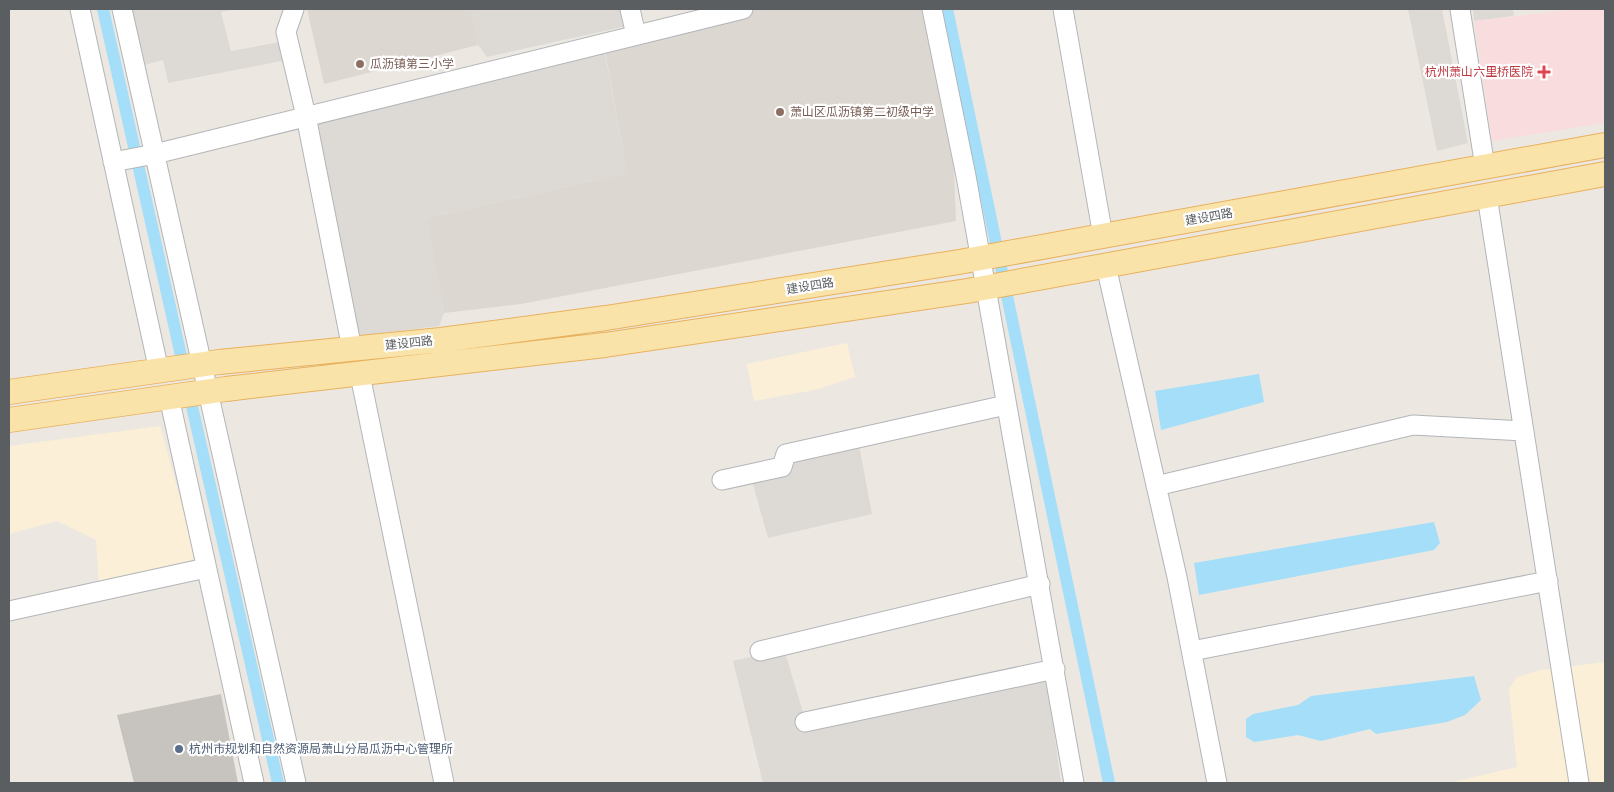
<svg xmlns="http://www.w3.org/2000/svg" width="1614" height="792" font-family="Arial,'Noto Sans SC',sans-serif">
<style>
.commercial{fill:#fbefd7}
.industrial{fill:#dddad6}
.education{fill:#dcd7d0}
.medical{fill:#f9ddde}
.water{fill:#a4def9}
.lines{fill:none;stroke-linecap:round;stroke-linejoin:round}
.canal{stroke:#a4def9;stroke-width:12}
.building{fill:#c7c3be}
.minor-casing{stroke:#b2b5b8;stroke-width:21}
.major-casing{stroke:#e8b15e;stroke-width:26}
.minor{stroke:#fff;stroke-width:19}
.major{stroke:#fae3a9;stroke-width:24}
.education-dot{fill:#8d6e63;stroke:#fff;stroke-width:2}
.health-dot{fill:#e0444e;stroke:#fff;stroke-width:2}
.service-dot{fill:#5c6f8a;stroke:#fff;stroke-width:2}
.labels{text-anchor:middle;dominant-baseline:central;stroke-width:4.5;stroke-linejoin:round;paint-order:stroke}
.education-label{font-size:12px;fill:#785e54;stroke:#fff;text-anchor:start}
.health-label{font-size:12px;fill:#be3a42;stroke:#fff;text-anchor:end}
.street-label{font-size:12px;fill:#5a5e61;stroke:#fff}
.service-label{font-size:12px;fill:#4e5e75;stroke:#fff;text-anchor:start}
</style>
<rect width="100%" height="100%" fill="#ece8e1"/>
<path class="commercial" d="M847,343L855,377L815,390L754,401L747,364Z
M160,426L196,556L189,562L99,582L96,540L57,521L9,534V446Z
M1605,662V783H1449L1517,767L1509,689L1517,677L1542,670Z"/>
<path class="industrial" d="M128,9H234L221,12L231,51L280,42L287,60L168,83L163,60L141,66Z
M471,9H624L627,26L487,57L478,45Z
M1408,9H1442L1468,143L1437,151Z
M1473,9H1513L1514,16L1474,21Z
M605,53L627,173L426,218L444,313L439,326L359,336L318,124Z
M859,445L872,514L768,538L752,481L790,459Z
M784,649L806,722L901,702L1047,680L1061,783H763L733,661Z"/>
<path class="education" d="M307,9H471L478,45L324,84Z
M719,9H925L954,170L956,221L521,304L444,313L426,218L627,173L603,39Z"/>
<path class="medical" d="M1575,9H1605V123L1492,141L1474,21Z"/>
<path class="water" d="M1259,374L1264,402L1161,430L1155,391Z
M1434,522L1440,543L1434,550L1199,595L1194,563Z
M1474,676L1481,700L1465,715L1447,722L1376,734L1370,729L1321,741L1298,735L1254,742L1246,737V719L1253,714L1298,705L1311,696Z"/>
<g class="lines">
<path class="canal" d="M103,9L182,360
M947,9L1109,783
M191,402L278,783"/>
</g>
<path class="building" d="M221,694L238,783H134L117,715Z"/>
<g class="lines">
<g class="minor-casing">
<path id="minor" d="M80,9L159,371
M122,9L296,783
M294,9L286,32L306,116L352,349
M630,9L636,35
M932,9L966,176L1074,783
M1063,9L1103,236
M1460,9L1485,167
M113,162L155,154L743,9
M1487,196L1579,783
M1106,266L1177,577L1217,783
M360,375L444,783
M169,397L254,783
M722,480L782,467L786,454L1006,405
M1156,486L1413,425L1524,431
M9,611L206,568
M760,651L1040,584
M1192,651L1548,581
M805,722L1055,669"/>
</g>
<g class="major-casing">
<path id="major" d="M9,392L219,362L441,340L606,318L959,262L1605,145
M9,420L226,389L605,345L967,291L1605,174"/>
</g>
<use href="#minor" class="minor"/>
<use href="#major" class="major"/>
</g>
<g class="education-dot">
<circle cx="360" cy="64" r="5"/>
<circle cx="780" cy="112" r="5"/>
</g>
<path class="health-dot" d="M1541.5 64.5h5v5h5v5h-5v5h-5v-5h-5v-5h5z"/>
<circle class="service-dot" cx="179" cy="749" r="5"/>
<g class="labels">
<g class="education-label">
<text x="370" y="64">瓜沥镇第三小学</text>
<text x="790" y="112">萧山区瓜沥镇第二初级中学</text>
</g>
<g class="health-label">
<text x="1533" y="72">杭州萧山六里桥医院</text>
</g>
<g class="street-label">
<text transform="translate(1209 217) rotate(-10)">建设四路</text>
<text transform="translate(810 286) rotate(-9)">建设四路</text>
<text transform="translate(409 343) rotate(-6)">建设四路</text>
</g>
<g class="service-label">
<text x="189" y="749">杭州市规划和自然资源局萧山分局瓜沥中心管理所</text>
</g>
</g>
<rect width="1614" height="792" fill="none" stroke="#5a5e61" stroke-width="20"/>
</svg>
